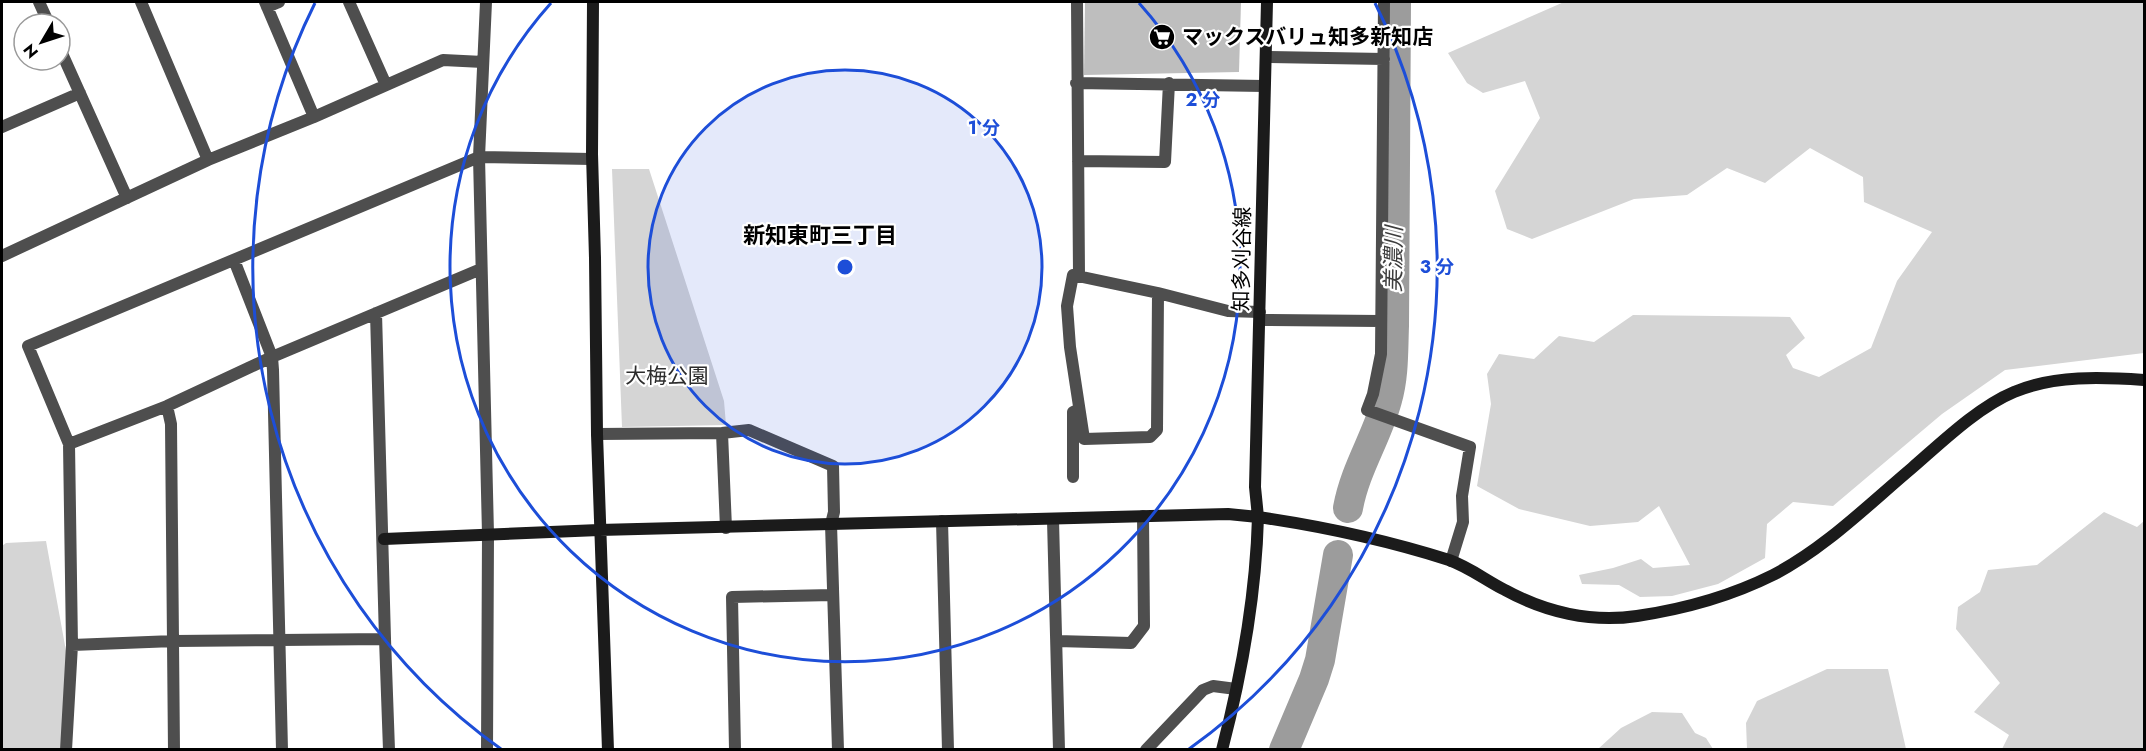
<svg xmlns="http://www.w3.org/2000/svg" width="2146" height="751" font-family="Jost,'Noto Sans JP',sans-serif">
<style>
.green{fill:#d5d5d5}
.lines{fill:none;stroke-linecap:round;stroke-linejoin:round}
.river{stroke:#9c9c9c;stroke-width:30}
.building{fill:#bebebe}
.street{stroke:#4e4e4e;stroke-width:12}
.secondary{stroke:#1b1b1b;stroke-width:12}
.ring{fill:none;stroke:#1d4ed8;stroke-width:3}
.labels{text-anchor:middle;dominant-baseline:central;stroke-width:4.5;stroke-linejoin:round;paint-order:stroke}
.poi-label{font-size:21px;font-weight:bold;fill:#000;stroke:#fff;text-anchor:start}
.street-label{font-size:21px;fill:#000;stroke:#fff}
.park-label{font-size:21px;fill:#2c2c2c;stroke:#fff}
.neighbourhood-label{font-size:22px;font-weight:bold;fill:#000;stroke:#fff}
.water-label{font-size:22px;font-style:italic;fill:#3d3d3d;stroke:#fff}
.centre{fill:#1d4ed8;stroke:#fff;stroke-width:3}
.ring-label{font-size:18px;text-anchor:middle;font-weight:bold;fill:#1d4ed8;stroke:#fff;stroke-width:4.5;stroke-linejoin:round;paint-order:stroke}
</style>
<rect width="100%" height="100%" fill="#fff"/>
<path class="green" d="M1564,2H2144V353L2005,370L1942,414L1833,506L1793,502L1767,524L1765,558L1718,584L1672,596L1640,597L1619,585L1582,584L1579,575L1613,568L1641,559L1653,568L1690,565L1659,506L1638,522L1590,526L1519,509L1477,486L1491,404L1487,374L1499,354L1534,359L1559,336L1594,342L1633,315L1790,317L1805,338L1786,355L1793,368L1819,377L1871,348L1897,281L1932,232L1864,202L1863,177L1810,148L1765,183L1727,168L1687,195L1634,199L1532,239L1507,229L1495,191L1540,118L1525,81L1483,93L1467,83L1448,53Z
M612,169H649L724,401L726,425L622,427Z
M2104,512L2137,527L2144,521V749H2002L2009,735L1974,712L2000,683L1956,629L1958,607L1980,592L1988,570L2037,565Z
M46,541L66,651L65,749H2V546L6,543Z
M1827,669H1888L1906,749H1747L1746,723L1757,701Z
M1652,712L1682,713L1695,733L1706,738L1713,749H1598L1621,728Z"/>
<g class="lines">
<path class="river" d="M1348,508C1355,469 1377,437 1387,400C1394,376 1393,351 1394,326L1396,2
M1284,750L1314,679L1320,660L1338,555"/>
</g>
<path class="building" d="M1085,2H1241L1239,72L1084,75Z"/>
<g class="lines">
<path class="street" d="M39,2L49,24
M141,2L208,160
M349,2L386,85
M486,2L479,157L488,534L487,750
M1077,2L1079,275
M1384,2L1381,354L1373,394L1367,410L1470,447L1462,496L1463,522L1451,561
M267,7L279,2
M60,49L127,198
M1266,57L1384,59
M1076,83L1264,86
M314,117L443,60L483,62
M2,127L80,93
M1078,161L1165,162L1169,83
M2,256L208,160L314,117L265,2
M234,260L272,357L273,370L282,750
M1158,293L1157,430L1150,437L1084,439L1070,347L1067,306L1073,275L1158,293L1228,311L1260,312
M376,313L385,639L174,641L72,645L69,444L28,346L479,157L592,159
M1260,320L1380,321
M167,406L171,424L174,750
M722,433L726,528
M597,434L722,433L749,430L833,466L834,512L831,524L838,750
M69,444L167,406L272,357L481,269
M1073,477V412L1075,411
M1053,520L1059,750
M942,521L948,750
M385,639L389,750
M1057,641L1131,643L1144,626L1143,516
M66,750L72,645
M735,750L732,597L833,595
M1146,750L1203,690L1213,686L1236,689"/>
<path class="secondary" d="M593,2L592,154L595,258L597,434L608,750
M384,539L599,530L1228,514L1258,517L1255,487L1267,2
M1222,750C1241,677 1256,592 1258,517C1320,526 1389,541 1449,560C1469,567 1487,581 1505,590C1545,612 1591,623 1637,616C1684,609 1731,596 1773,575C1824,549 1868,505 1912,468C1942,442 1978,407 2014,392C2054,375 2102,377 2144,380"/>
</g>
<circle cx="845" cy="267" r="197" fill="#1d4ed8" fill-opacity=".12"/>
<g class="ring">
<circle cx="845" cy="267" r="197"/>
<path d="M1139 3A395 395 0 1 1 551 3"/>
<path d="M501 749A592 592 0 0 1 315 3M1375 3A592 592 0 0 1 1189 749"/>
</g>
<defs>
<g id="supermarket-disc" transform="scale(1.35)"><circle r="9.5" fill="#000" stroke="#fff"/><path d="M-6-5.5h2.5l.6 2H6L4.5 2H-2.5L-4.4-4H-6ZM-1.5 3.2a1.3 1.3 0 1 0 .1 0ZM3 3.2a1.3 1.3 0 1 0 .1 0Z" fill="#fff"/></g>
</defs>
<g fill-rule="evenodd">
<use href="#supermarket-disc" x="1162" y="37"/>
</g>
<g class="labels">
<g class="poi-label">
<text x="1182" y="37">マックスバリュ知多新知店</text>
</g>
<g class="street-label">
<text transform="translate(1242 259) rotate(-89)">知多刈谷線</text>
</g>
<g class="park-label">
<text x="667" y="376">大梅公園</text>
</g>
<g class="neighbourhood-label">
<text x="820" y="235">新知東町三丁目</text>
</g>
<g class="water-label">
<text transform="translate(1393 259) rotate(-89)">美濃川</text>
</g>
</g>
<circle cx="845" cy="267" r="9" class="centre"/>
<g class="ring-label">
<text x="1203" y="106">2 分</text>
<text x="984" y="134">1 分</text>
<text x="1437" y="273">3 分</text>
</g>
<rect width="2146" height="751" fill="none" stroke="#000000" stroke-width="6"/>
<g transform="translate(42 42) rotate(231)"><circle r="28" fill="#ffffff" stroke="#999999" stroke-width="1.5"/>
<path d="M0-4.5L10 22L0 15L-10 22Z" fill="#000000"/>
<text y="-9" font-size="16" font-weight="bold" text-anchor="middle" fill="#000000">N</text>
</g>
</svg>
